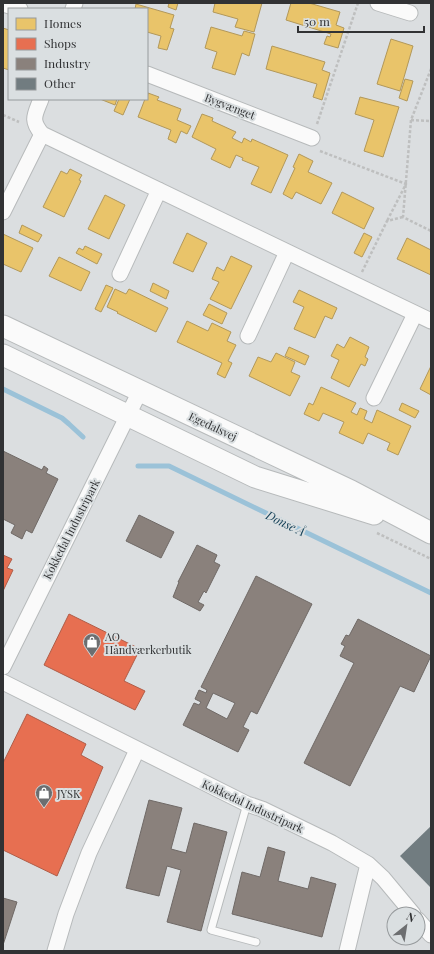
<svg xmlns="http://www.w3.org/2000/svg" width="434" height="954" font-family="'Playfair Display',serif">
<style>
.homes{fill:#e9c46a;stroke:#b2985a}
.shops{fill:#e76f51;stroke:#b05d48}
.industry{fill:#8a817c;stroke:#6f6966;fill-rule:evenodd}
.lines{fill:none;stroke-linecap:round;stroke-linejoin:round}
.stream{stroke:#9bc2d8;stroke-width:5}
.building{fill:#717c80}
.lane-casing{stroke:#b7babb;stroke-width:9}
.street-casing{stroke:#b7babb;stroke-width:17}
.secondary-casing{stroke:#b7babb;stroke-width:23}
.path{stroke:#bebfbf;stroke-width:2.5;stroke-dasharray:3 2;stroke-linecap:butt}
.lane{stroke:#fafafa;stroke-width:7}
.street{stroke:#fafafa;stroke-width:15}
.secondary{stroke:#fafafa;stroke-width:21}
.labels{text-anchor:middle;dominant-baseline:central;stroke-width:4;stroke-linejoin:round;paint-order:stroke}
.street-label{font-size:11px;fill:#313234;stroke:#dadfe1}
.poi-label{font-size:11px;fill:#313234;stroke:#dadfe1;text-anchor:start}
.water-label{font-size:12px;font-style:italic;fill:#154158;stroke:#dadfe1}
</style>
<rect width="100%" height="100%" fill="#dbdee0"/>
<path class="homes" d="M169,3H178L176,10L168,7Z
M215,3H262L254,32L235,27L238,19L213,12Z
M291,3H309L340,12L336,25L344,28L338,48L324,44L327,36L330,37L331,34L286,20Z
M136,4L174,15L170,28L174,29L167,50L158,48L161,36L147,32V9H135Z
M211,27L242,36L244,31L255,34L249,56L242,53L235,75L212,68L217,52L205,48Z
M3,28L9,30V70L3,68Z
M391,39L413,46L400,91L377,84Z
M272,46L325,62L322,70L330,73L322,100L313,97L317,84L266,69Z
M405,79L413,81L407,101L399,98Z
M148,93L159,97L157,100L181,109L177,120L191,126L187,134L181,131L176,143L168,139L171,130L138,117L145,99H147Z
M360,97L399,107L383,157L364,151L374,120L355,114Z
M100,99H117L115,105Z
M119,99H130L123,115L114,111Z
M202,114L213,118L212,121L236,132L232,138L242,143L244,138L251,142L252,139L288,155L271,193L251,184L259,167L242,160L243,158L236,155L230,168L211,159L216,149L192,137Z
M299,154L313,161L308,172L332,183L321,204L296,192L292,199L283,194L295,168L293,167Z
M70,169L82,175L79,180L81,181L64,217L43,207L61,171L67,174Z
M342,192L374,208L364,229L332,213Z
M105,195L125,205L109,239L88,229Z
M22,225L42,235L38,242L19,233Z
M187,233L207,243L193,272L173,263Z
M364,233L372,237L362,257L354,253Z
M3,234L33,248L21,272L3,264Z
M407,238L431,250V275L397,259Z
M85,246L102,254L97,264L76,253L79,248L83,250Z
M231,256L252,266L231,309L210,299L219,282L212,279L217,267L224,271Z
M59,257L90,272L81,291L49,276Z
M153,283L169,291L166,299L150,291Z
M106,285L113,288L101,312L95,309Z
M115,289L126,294L129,289L168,308L156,332L117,313L118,312L107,307Z
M299,290L337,308L332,319L325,316L315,338L294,329L304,307L293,302Z
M209,304L227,313L222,324L203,315Z
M187,321L208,331L212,323L231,332L227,341L236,345L228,361L232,363L225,378L217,374L222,363L177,342Z
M350,337L369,347L365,357L368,359L365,366L361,364L349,387L331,378L339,360L331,356L337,344L344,348Z
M289,347L309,356L305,365L285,356Z
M276,353L295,362L291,372L300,376L290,396L249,376L258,357L271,362Z
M431,366V395L420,389Z
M321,387L356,403L351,412L357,415L360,408L367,411L364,419L372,423L377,410L411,426L398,455L387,450L390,443L368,433L363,444L339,433L344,422L323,413L319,421L304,414L309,403L313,405Z
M402,403L419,411L415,418L399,410Z"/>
<path class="shops" d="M3,555L12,559L7,568L13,570L3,591Z
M69,614L140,649L124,681L145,691L135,710L44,665Z
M27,714L86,744L81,755L103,767L57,876L3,850V763Z"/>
<path class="industry" d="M3,451L42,470L44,466L48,469L46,473L58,479L32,533L26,530L22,539L11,533L15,525L3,519Z
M139,515L174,532L161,558L126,541Z
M197,545L217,555L214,562L220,565L206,593L204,591L198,602L204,605L200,611L173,597L179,582H178Z
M256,576L312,604L257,714L251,711L243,727L249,730L238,752L183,725L194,703L199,705L201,702L195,699L199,690L206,693L207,690L201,687ZM213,693L235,703L227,719L206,708Z
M358,619L431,656L414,692L400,686L350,786L304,763L354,663L340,656L345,646L341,644L346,635L349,636Z
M149,800L182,808L171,849L186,853L194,823L227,832L201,931L167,922L181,870L167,866L159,896L126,888Z
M268,847L285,852L278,881L308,889L311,877L336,884L322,937L232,914L242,872L260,877Z
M3,898L17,902L3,945Z"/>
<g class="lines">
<path class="stream" d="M3,389L62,418L69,424L83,437
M138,466H169L431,593"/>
</g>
<path class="building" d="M431,826V888L400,856Z"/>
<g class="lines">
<g class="lane-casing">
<path id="lane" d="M247,804L211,930L256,942"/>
</g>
<g class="street-casing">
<path id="street" d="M378,3L410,13
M3,4L20,9
M73,9L75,3
M147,74L312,138
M41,99C35,115 30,120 42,134L431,321
M3,212L42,134
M120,274L159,190
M248,336L287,252
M374,398L415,314
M3,667L140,391
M3,682L247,804L262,809L332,843L368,864L383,878L413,914
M418,920L431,935
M55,951L66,914L89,853L137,750
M347,951L368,864"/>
</g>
<g class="secondary-casing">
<path id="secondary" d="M3,326L351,491L431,533
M3,355L255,477L374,514"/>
</g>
<path class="path" d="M431,69L411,120L403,217L431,231
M3,115L19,122
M411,120L431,121
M317,124L358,3
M320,151L406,184L387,221
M362,272L387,221L403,217
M377,533L431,559"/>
<use href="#lane" class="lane"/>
<use href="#street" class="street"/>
<use href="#secondary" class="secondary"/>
</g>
<defs>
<g id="shop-pin" transform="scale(0.9)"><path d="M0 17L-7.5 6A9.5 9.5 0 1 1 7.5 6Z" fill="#6c6e70" stroke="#dadfe1"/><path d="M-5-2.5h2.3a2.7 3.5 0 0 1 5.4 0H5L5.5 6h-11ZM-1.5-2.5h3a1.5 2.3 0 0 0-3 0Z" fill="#fff"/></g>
</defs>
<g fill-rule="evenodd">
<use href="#shop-pin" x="92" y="642"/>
<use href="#shop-pin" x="44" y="793"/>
</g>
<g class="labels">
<g class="street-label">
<text transform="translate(230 106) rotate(21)">Bygvænget</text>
<text transform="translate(213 426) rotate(25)">Egedalsvej</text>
<text transform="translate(71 529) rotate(-63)">Kokkedal Industripark</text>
<text transform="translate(253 806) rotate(25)">Kokkedal Industripark</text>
</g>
<g class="poi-label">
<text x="105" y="636">AO<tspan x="105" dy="13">Håndværkerbutik</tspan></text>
<text x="57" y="793">JYSK</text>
</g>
<g class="water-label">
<text transform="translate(286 523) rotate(26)">Donse Å</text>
</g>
</g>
<rect width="434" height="954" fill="none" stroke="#313234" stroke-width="8"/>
<rect x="8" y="8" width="140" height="92" fill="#dadfe1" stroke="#969a9c"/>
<rect x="16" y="18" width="20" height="12" fill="#e9c46a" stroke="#969a9c"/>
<text x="44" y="28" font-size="12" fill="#313234">Homes</text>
<rect x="16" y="38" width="20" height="12" fill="#e76f51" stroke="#969a9c"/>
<text x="44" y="48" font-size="12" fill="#313234">Shops</text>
<rect x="16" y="58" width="20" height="12" fill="#8a817c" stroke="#969a9c"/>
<text x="44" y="68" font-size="12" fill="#313234">Industry</text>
<rect x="16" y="78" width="20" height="12" fill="#717c80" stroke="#969a9c"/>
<text x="44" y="88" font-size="12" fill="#313234">Other</text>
<g transform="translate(406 926) rotate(30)"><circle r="19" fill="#dadfe1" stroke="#969a9c"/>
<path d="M0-3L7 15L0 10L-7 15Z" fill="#6c6e70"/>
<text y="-6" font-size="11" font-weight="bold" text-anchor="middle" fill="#313234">N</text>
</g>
<path d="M298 26v6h126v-6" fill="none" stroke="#313234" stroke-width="2"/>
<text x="304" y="26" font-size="12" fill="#313234" stroke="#dadfe1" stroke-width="3" paint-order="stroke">50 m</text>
</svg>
